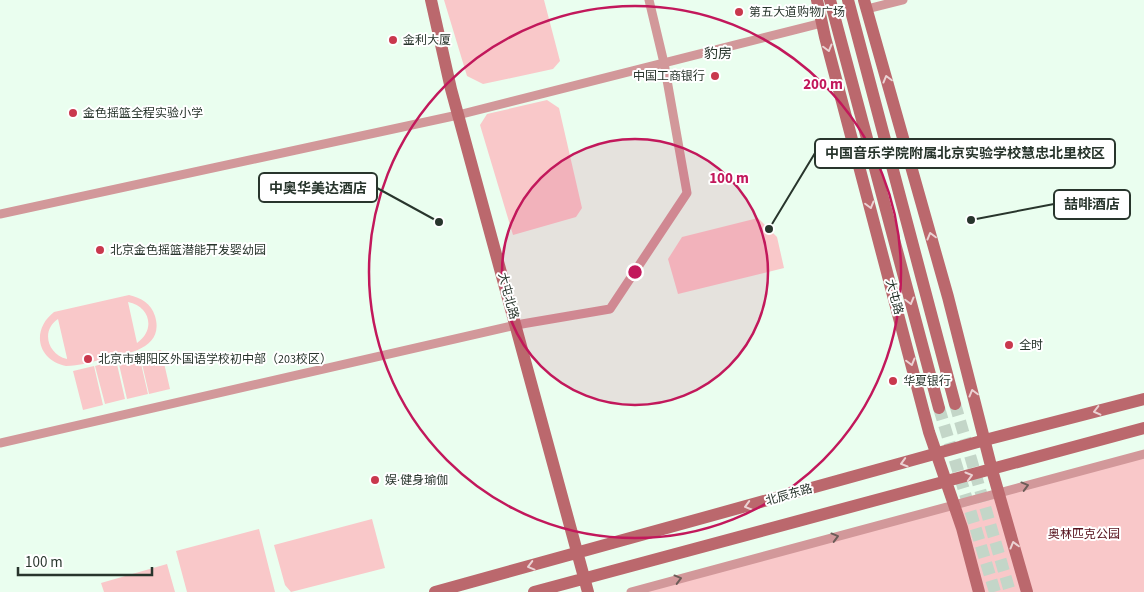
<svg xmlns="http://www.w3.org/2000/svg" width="1144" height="592" font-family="'Source Sans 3','Noto Sans SC',sans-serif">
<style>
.green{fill:#f9c8c9;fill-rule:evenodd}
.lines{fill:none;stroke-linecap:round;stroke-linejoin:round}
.secondary-tunnel{stroke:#c3d6c8;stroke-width:12;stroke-dasharray:12 6;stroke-linecap:butt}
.street{stroke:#d2989a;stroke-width:9}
.secondary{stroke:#bb686d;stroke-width:12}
.oneway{stroke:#ebd2d3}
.oneway2{stroke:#6c5d58}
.ring{fill:none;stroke:#c2185b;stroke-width:2.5}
.poi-dot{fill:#c9384d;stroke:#fff;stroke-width:2}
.labels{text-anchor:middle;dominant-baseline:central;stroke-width:4;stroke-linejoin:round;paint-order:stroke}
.poi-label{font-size:12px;fill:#28352c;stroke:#fff;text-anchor:start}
.street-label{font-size:12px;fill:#28352c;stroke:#fff}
.park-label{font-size:12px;fill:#55101b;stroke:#fff}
.neighbourhood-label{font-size:14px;fill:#28352c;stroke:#fff}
.centre{fill:#c2185b;stroke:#fff;stroke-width:2.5}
.ring-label{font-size:15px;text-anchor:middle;font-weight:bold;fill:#c2185b;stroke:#fff;stroke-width:4;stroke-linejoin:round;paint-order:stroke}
.leader{fill:none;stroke:#28352c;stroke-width:2}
.callout-dot{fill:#28352c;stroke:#fff;stroke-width:2}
.callout{fill:#fff;stroke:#28352c;stroke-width:2}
.callout-label{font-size:14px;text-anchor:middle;font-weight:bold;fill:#28352c}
</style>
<rect width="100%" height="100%" fill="#eafeef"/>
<path class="green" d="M444,0H544L560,61L553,69L483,84L467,76Z
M547,100L559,108L582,208L576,217L513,235L480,125L487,114Z
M758,218L777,237L784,268L678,294L668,259L682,237Z
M129,295C141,298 151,303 155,316C165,349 126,354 104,359C91,362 79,366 66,366C37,360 31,330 54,312ZM128,302C150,306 156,330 137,343L128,302L65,316ZM58,319L67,358V359C47,354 41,330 58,319Z
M161,350L170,389L149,394L140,355Z
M139,355L148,394L127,399L118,360Z
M116,360L125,399L105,404L95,366Z
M94,366L103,405L83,410L73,371Z
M1144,457V592H644Z
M372,519L385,568L291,592L285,585L274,545Z
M259,529L275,592H187L176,551Z
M167,564L175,592H104L101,583Z"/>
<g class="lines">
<path class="secondary-tunnel" d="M955,404L1010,592
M939,408L995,592"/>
<path class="street" d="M867,9L903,0
M0,214L458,115L822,23
M0,443L516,325L610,309L687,193L664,63L649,0
M631,592L1144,454"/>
<path class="secondary" d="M431,0L451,89L588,592
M817,0L825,37L929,432L962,528L979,592
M830,0L939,408
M848,0L955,404
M864,0L948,297L992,470L1027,592
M435,592L985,440L1144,399
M534,592L1144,428"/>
</g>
<defs><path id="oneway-chevron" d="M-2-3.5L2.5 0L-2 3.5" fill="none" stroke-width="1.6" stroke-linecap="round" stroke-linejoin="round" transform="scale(1.25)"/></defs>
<g class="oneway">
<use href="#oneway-chevron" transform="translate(828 48) rotate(75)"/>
<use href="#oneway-chevron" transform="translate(887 79) rotate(-105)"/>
<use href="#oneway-chevron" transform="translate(870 205) rotate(75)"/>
<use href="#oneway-chevron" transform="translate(931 236) rotate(-105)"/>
<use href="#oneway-chevron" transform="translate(910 301) rotate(75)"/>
<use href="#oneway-chevron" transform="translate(911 362) rotate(75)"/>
<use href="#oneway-chevron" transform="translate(973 393) rotate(-105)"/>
<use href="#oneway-chevron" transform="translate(1097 411) rotate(166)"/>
<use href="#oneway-chevron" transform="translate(904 463) rotate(164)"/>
<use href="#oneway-chevron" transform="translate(969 476) rotate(-16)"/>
<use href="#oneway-chevron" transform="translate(748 506) rotate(164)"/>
<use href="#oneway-chevron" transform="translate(1014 545) rotate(-105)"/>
<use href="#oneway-chevron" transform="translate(531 566) rotate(165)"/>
</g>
<g class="oneway2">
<use href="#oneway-chevron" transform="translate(1025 486) rotate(-15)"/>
<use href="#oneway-chevron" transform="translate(835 537) rotate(-15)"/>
<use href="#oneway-chevron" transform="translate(678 579) rotate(-15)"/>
</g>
<circle cx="635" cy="272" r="133" fill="#c2185b" fill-opacity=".12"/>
<g class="ring">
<circle cx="635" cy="272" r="133"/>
<circle cx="635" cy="272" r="266"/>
</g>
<g class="poi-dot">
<circle cx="739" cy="12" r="5"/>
<circle cx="393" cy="40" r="5"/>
<circle cx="715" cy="76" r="5"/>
<circle cx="73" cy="113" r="5"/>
<circle cx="100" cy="250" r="5"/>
<circle cx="1009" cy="345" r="5"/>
<circle cx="88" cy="359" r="5"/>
<circle cx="893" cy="381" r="5"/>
<circle cx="375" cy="480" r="5"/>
</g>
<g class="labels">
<g class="poi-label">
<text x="749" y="12">第五大道购物广场</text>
<text x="403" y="40">金利大厦</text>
<text x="705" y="76" text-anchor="end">中国工商银行</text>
<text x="83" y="113">金色摇篮全程实验小学</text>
<text x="110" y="250">北京金色摇篮潜能开发婴幼园</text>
<text x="1019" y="345">全时</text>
<text x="98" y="359">北京市朝阳区外国语学校初中部（203校区）</text>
<text x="903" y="381">华夏银行</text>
<text x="385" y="480">娱·健身瑜伽</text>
</g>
<g class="street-label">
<text transform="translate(508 296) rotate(75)">大屯北路</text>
<text transform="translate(894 297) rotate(75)">大屯路</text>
<text transform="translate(789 495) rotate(-16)">北辰东路</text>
</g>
<g class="park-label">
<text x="1084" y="534">奥林匹克公园</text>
</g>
<g class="neighbourhood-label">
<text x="718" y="54">豹房</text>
</g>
</g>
<circle cx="635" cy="272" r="8" class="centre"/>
<g class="ring-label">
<text x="823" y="89">200 m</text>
<text x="729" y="183">100 m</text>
</g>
<path class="leader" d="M769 229L815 153M439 222L377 188M971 220L1054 204"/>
<g class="callout-dot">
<circle cx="769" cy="229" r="5"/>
<circle cx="439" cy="222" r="5"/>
<circle cx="971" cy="220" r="5"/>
</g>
<g class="callout">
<rect x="815" y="139" width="300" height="29" rx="5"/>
<rect x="259" y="173" width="118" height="29" rx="5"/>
<rect x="1054" y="190" width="76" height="29" rx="5"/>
</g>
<g class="callout-label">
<text x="965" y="158">中国音乐学院附属北京实验学校慧忠北里校区</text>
<text x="318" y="193">中奥华美达酒店</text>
<text x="1092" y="209">喆啡酒店</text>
</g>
<path d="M18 567v8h134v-8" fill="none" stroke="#28352c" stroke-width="2.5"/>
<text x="25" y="567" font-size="15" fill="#28352c" stroke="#ffffff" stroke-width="4" paint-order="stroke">100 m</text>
</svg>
